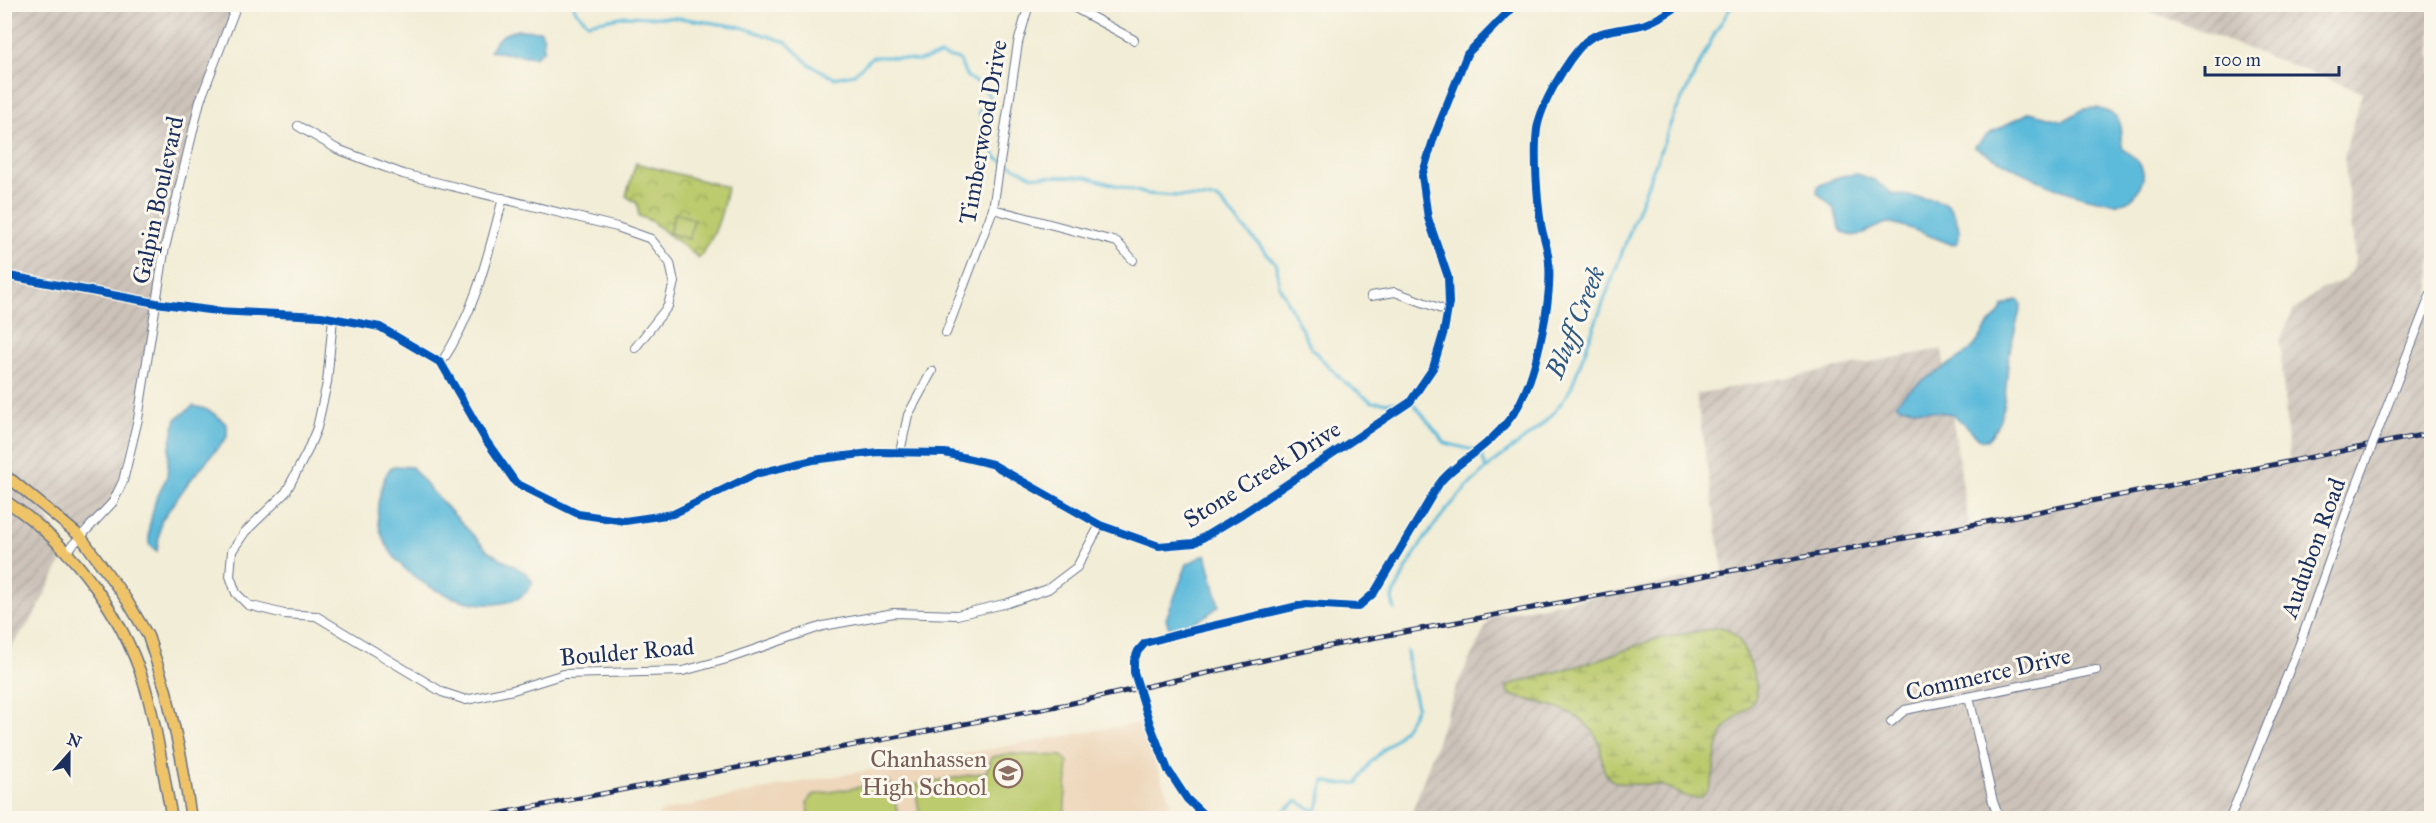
<svg xmlns="http://www.w3.org/2000/svg" width="2436" height="823" font-family="'IM FELL Great Primer',serif">
<style>
.built{fill:#eed7bb}
.industrial{fill:url(#industrial-furrows)}
.wetland{fill:url(#wetland-marsh);stroke:#6c7d66;stroke-width:1.5}
.park{fill:url(#park-crowns);stroke:#6c7d66;stroke-width:1.5}
.garden{fill:#bccb6e;stroke:#6c7d66;stroke-width:1.5}
.water{fill:#5cbada;stroke:#3c749c;stroke-width:1.5}
.lines{fill:none;stroke-linecap:round;stroke-linejoin:round}
.stream{stroke:#5cbada;stroke-width:3}
.minor-casing{stroke:#667288;stroke-width:10}
.major-casing{stroke:#667288;stroke-width:13}
.minor{stroke:#fff;stroke-width:8}
.major{stroke:#efc469;stroke-width:10}
.rail-casing{stroke:#1b2f5e;stroke-width:5}
.rail{stroke:#fbf7ec;stroke-width:3;stroke-dasharray:9;stroke-linecap:butt}
.minor-bridge-casing{stroke:#667288;stroke-width:10;stroke-linecap:butt}
.minor-bridge{stroke:#fff;stroke-width:8}
.cycleway-casing{stroke:#fbf7ec;stroke-width:11}
.cycleway{stroke:#0057b8;stroke-width:8}
.labels{text-anchor:middle;dominant-baseline:central;stroke-width:6;stroke-linejoin:round;paint-order:stroke}
.street-label{font-size:24px;fill:#1b2f5e;stroke:#fbf7ec}
.education-label{font-size:24px;fill:#785e54;stroke:#fbf7ec;text-anchor:end}
.water-label{font-size:26px;font-style:italic;fill:#2e5983;stroke:#fbf7ec}
</style>
<defs>
<pattern id="industrial-furrows" width="10" height="10" patternUnits="userSpaceOnUse" patternTransform="scale(1.5)"><rect width="10" height="10" fill="#ccc2b9"/><path d="M-1 1l2-2M0 10L10 0M9 11l2-2" fill="none" stroke="#afa7a1"/></pattern>
<pattern id="wetland-marsh" width="20" height="14" patternUnits="userSpaceOnUse" patternTransform="scale(1.5)"><rect width="20" height="14" fill="#bccb6e"/><path d="M1 5h8M5 5V1M11 12h8M15 12V8" fill="none" stroke="#98a55e"/></pattern>
<pattern id="park-crowns" width="20" height="18" patternUnits="userSpaceOnUse" patternTransform="scale(1.5)"><rect width="20" height="18" fill="#bccb6e"/><path d="M2 6a3 3 0 1 1 6 0M12 15a3 3 0 1 1 6 0" fill="none" stroke="#98a55e"/></pattern>
</defs>
<rect width="100%" height="100%" fill="#fbf7ec"/>
<filter id="ink" filterUnits="userSpaceOnUse"><feTurbulence type="fractalNoise" baseFrequency=".0167" numOctaves="2"/><feDisplacementMap in="SourceGraphic" scale="12" xChannelSelector="R" yChannelSelector="G"/><feConvolveMatrix kernelMatrix="1 2 1 2 8 2 1 2 1" color-interpolation-filters="sRGB"/></filter>
<filter id="wash" filterUnits="userSpaceOnUse"><feTurbulence type="fractalNoise" baseFrequency=".008" numOctaves="4" result="noise"/><feDisplacementMap in="SourceGraphic" scale="24" xChannelSelector="R" yChannelSelector="G"/><feGaussianBlur stdDeviation="1.35" result="paint"/><feColorMatrix in="noise" values="0 0 0 0 0 0 0 0 0 0 0 0 0 0 0 0 0 1.4 0 .05"/><feComposite in="paint" operator="in"/></filter>
<g filter="url(#wash)">
<rect width="100%" height="100%" fill="#f2edd6"/>
<path class="built" d="M1139,723L1171,803L1159,818H655L660,812L785,785Z"/>
<path class="industrial" d="M5,5H237L200,101L164,252L138,419L113,502L81,537L40,504L66,552L34,616L5,655V484L35,500L5,476Z
M2132,5H2431V818H1410L1456,687L1491,616L1723,572L1696,394L1942,349L1969,525L2289,460L2280,341L2293,310L2322,289L2346,279L2353,269L2355,260L2344,155L2362,92Z"/>
<path class="wetland" d="M1720,627C1737,632 1740,641 1747,656C1775,719 1734,699 1719,742C1711,762 1719,783 1701,798C1684,801 1674,787 1658,785C1646,783 1616,787 1609,778C1600,769 1603,755 1599,743C1586,709 1544,704 1513,696L1508,692L1507,687L1512,684L1595,661L1652,640Z"/>
<path class="park" d="M636,163L727,187C722,214 716,237 699,258L651,221L639,216L637,203L626,196Z"/>
<path class="garden" d="M675,213L694,219L689,239L669,233Z
M1009,754L1062,756L1068,762L1064,818H920L915,785L986,772L992,757Z
M890,782L899,818H810L807,803L812,795Z"/>
<path class="water" d="M518,30L541,31L544,39L543,51L534,57L490,51C497,37 503,33 518,30Z
M2096,108C2130,117 2116,125 2123,149C2135,158 2147,166 2142,182C2138,193 2131,202 2120,203C2113,204 2104,201 2097,200C2052,191 2014,168 1974,147L1988,134L2030,112L2063,121L2084,109Z
M1857,174L1874,180L1893,194L1936,200L1947,204C1956,215 1962,227 1958,242L1953,245C1940,240 1898,222 1888,223C1873,225 1858,242 1844,233C1835,226 1839,216 1833,208C1829,201 1821,198 1817,192L1818,186L1841,176Z
M2016,300L2020,301L2021,306C2017,323 2012,339 2009,356C2005,383 2008,420 1987,440H1981L1953,414L1900,407L1896,403C1915,381 1946,369 1969,351C1979,343 1982,333 1989,324C1995,318 2000,314 2003,306Z
M193,406C208,408 217,415 227,425V437L188,483L161,521L157,552L149,544V528L155,502L167,476L169,451L176,419Z
M393,466L412,467L430,489L488,551L526,573L533,582C508,638 357,580 380,494C383,484 384,473 393,466Z
M1206,554L1219,606C1207,616 1185,631 1169,628L1166,619L1187,564Z"/>
<g class="lines">
<path class="stream" d="M573,4L576,11L588,23L626,16L679,18L741,27L786,42L809,64L834,78L854,74L872,57H890L919,61L940,55L959,60L967,77L982,85L990,97L979,112L995,157L1032,176L1086,177L1147,194L1218,199L1277,265L1279,285L1311,348L1343,381L1372,402L1403,403
M1413,403L1445,443L1481,452L1486,469
M1395,610L1392,599C1413,549 1444,507 1485,470C1507,450 1536,434 1555,411C1561,404 1566,396 1571,388L1673,117L1716,31L1733,4
M1267,818L1284,811L1297,801L1315,811L1319,805L1324,781L1339,784L1358,783C1366,762 1382,753 1397,737C1406,728 1412,717 1417,706L1411,683L1407,651"/>
</g>
</g>
<g filter="url(#ink)">
<g class="lines">
<g class="minor-casing">
<path id="minor" d="M1068,4L1134,40
M298,126L337,149L403,174L617,227L651,239L670,263L674,282L668,306L635,348
M993,209L1117,242L1133,260
M4,275L156,303L216,311L321,316L380,327L441,363L485,439L516,483L578,514L625,521L673,514L755,474L813,460L878,452L945,453L992,464L1100,525L1159,546L1194,543L1242,514L1410,402L1433,368L1444,331L1449,303L1448,277L1428,218L1422,176L1434,137L1467,54L1516,4
M1371,296L1395,292L1447,311
M333,318L327,383L317,428L307,452L286,492L245,532L232,551L230,576L236,593L248,605L284,614L316,616L442,692L466,700L513,690L564,674L683,671L727,659L823,626L894,613L957,615L1008,603L1048,589L1077,567L1100,525
M946,333L993,209L1018,43L1029,4
M2406,358L2432,291
M441,363C475,313 488,255 503,198
M900,452L908,415L932,371
M66,552L113,502L123,481L138,419L164,252L200,101L237,4
M1969,697L1993,802L1999,818
M1891,722L1905,710L2096,670
M2230,818L2299,646L2348,508"/>
</g>
<g class="major-casing">
<path id="major" d="M4,476L13,481L81,537L126,599L148,636L166,691L181,757L191,818
M4,500C74,545 129,621 149,701C159,740 164,779 172,818"/>
</g>
<use href="#minor" class="minor"/>
<use href="#major" class="major"/>
<g class="rail-casing">
<path id="rail" d="M476,818L1068,704L1319,648L1921,535L2432,433"/>
</g>
<use href="#rail" class="rail"/>
<g class="minor-bridge-casing">
<path id="minor-bridge" d="M2348,508L2406,358"/>
</g>
<use href="#minor-bridge" class="minor-bridge"/>
<g class="cycleway-casing">
<path id="cycleway" d="M4,275L156,303L216,311L321,316L380,327L441,363L485,439L516,483L578,514L625,521L673,514L755,474L813,460L878,452L945,453L992,464L1100,525L1159,546L1194,543L1242,514L1410,402L1433,368L1444,331L1449,303L1448,277L1428,218L1422,176L1434,137L1467,54L1516,4
M1207,818L1187,799L1168,770L1150,724L1134,672V661L1138,651L1145,643L1182,633L1306,604L1358,607L1374,593L1439,484C1447,473 1455,468 1465,460C1486,445 1509,425 1521,401C1537,369 1552,300 1549,264C1549,251 1543,237 1541,224C1537,199 1534,154 1537,129C1541,104 1567,60 1585,42C1600,28 1627,30 1645,24C1658,19 1670,12 1681,4"/>
</g>
<use href="#cycleway" class="cycleway"/>
</g>
</g>
<defs>
<g id="university-ring" transform="scale(1.5)"><circle r="9.5" fill="#fbf7ec" stroke="#8d6e63" stroke-width="1.5"/><path d="M0-5L7-2L0 1L-7-2ZM-4 1L0 2.5L4 1V4Q0 6-4 4Z" fill="#8d6e63"/></g>
</defs>
<g fill-rule="evenodd">
<use href="#university-ring" x="1008" y="773"/>
</g>
<g class="labels">
<g class="street-label">
<text transform="translate(983 132) rotate(-80)">Timberwood Drive</text>
<text transform="translate(158 200) rotate(-78)">Galpin Boulevard</text>
<text transform="translate(1262 474) rotate(-32)">Stone Creek Drive</text>
<text transform="translate(2313 548) rotate(-70)">Audubon Road</text>
<text transform="translate(627 652) rotate(-5)">Boulder Road</text>
<text transform="translate(1988 674) rotate(-13)">Commerce Drive</text>
</g>
<g class="education-label">
<text x="987" y="759">Chanhassen<tspan x="987" dy="28">High School</tspan></text>
</g>
<g class="water-label">
<text transform="translate(1575 322) rotate(-68)">Bluff Creek</text>
</g>
</g>
<rect width="2436" height="823" fill="none" stroke="#fbf7ec" stroke-width="24"/>
<g transform="translate(69 754) rotate(21)" stroke="#fbf7ec" stroke-width="4.5" paint-order="stroke">
<path d="M0-4.5L10 22L0 15L-10 22Z" fill="#1b2f5e"/>
<text y="-9" font-size="16" font-weight="bold" text-anchor="middle" fill="#1b2f5e">N</text>
</g>
<path d="M2205 66v9h134v-9" fill="none" stroke="#1b2f5e" stroke-width="3"/>
<text x="2214" y="66" font-size="18" fill="#1b2f5e" stroke="#fbf7ec" stroke-width="4.5" paint-order="stroke">100 m</text>
</svg>
